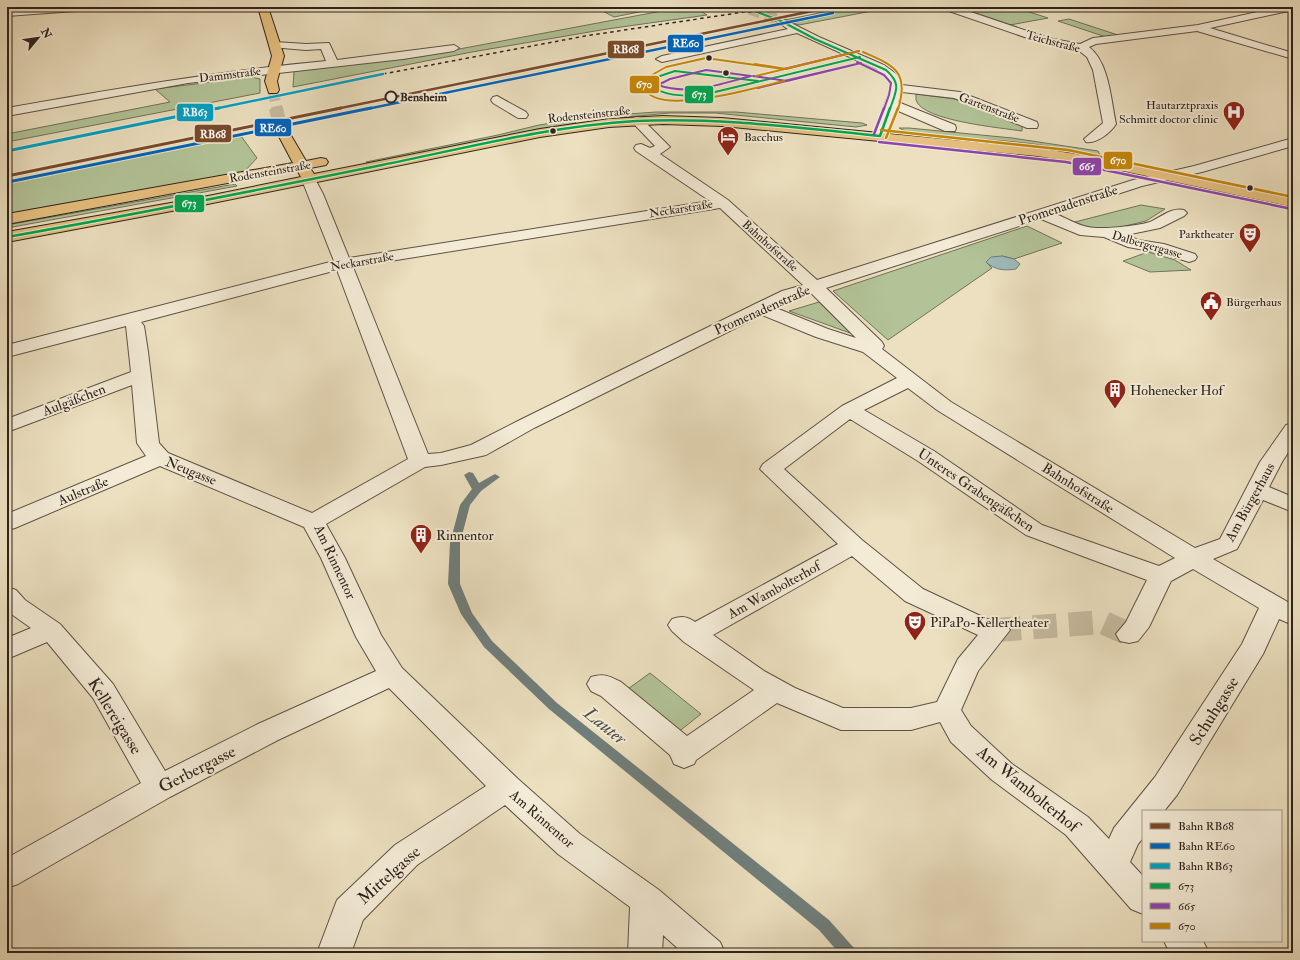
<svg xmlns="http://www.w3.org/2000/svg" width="1300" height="960" font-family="'IM FELL Double Pica',serif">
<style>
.green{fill:#b2c397;stroke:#70735a}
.water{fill:#9cbbbb;stroke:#707e7b}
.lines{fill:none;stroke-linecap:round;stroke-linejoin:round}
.stream{fill:#707e7b;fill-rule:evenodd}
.minor-tunnel-far1{stroke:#c6ba9f;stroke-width:11;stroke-dasharray:11 5.5;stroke-linecap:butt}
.minor-tunnel{stroke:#c6ba9f;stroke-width:24;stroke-dasharray:24 12;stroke-linecap:butt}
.major-tunnel-far1{stroke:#c6ba9f;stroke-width:11;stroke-dasharray:11 5.5;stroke-linecap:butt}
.major-tunnel{stroke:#c6ba9f;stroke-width:14;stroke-dasharray:14 7;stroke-linecap:butt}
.minor-casing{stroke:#5e5245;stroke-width:2}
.major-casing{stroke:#2e231c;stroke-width:2}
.minor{fill:#f3ebd6;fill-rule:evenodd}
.major{fill:#e6c080;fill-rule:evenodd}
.rail{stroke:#2e231c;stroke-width:1.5;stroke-dasharray:3.5 3.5;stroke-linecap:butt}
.bus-1-far1-casing{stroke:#f3ebd6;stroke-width:3.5}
.bus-1-casing{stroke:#f3ebd6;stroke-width:4.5}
.bus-2-far1-casing{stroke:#f3ebd6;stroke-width:3.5}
.bus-2-casing{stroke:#f3ebd6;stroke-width:4.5}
.bus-3-far1-casing{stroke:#f3ebd6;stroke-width:3.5}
.bus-3-casing{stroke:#f3ebd6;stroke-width:4.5}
.bus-1-far1{stroke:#00a651;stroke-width:2}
.bus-1{stroke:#00a651;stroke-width:2.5}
.bus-2-far1{stroke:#8e44ad;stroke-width:2}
.bus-2{stroke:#8e44ad;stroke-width:2.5}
.bus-3-far1{stroke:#c58507;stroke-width:2}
.bus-3{stroke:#c58507;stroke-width:2.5}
.rail-1-far1-casing{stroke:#f3ebd6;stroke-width:4}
.rail-1-casing{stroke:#f3ebd6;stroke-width:5}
.rail-2-far1-casing{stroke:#f3ebd6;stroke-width:4}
.rail-2-casing{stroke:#f3ebd6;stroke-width:5}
.rail-3-far1-casing{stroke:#f3ebd6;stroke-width:4}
.rail-3-casing{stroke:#f3ebd6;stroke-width:5}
.rail-1-far1{stroke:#7a4b2a;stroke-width:2.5}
.rail-1{stroke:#7a4b2a;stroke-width:3}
.rail-2-far1{stroke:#0065bd;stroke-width:2.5}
.rail-2{stroke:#0065bd;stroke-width:3}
.rail-3-far1{stroke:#02a2c5;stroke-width:2.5}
.rail-3{stroke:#02a2c5;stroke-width:3}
.bus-dot{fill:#2e231c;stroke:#f3ebd6;stroke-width:1.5}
.stop-dot{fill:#f3ebd6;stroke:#2e231c;stroke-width:2}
.labels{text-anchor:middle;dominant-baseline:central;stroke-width:4;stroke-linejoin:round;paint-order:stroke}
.far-street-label{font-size:12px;fill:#2e231c;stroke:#f3ebd6}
.far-stop-label{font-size:12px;font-weight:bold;fill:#2e231c;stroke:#f3ebd6;text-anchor:start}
.far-poi-label{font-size:12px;fill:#2e231c;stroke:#f3ebd6;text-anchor:end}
.street-label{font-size:14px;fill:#2e231c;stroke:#f3ebd6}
.poi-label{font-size:14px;fill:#2e231c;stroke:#f3ebd6;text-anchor:start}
.near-street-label{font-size:17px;fill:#2e231c;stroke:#f3ebd6}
.near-water-label{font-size:18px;font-style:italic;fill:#4f514c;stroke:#f3ebd6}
.line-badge{stroke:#f3ebd6;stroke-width:1.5}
.badge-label{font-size:11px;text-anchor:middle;font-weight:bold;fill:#fff}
</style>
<rect width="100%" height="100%" fill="#ece0c0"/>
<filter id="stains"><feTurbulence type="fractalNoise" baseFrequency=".005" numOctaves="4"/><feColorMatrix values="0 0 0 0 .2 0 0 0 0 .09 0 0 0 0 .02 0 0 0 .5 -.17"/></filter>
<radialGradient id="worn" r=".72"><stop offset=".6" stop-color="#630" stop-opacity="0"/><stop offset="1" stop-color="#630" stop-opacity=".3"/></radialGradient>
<path class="green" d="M595,7H656L659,8L614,17Z
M683,7H695L707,15L607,29L472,52L293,87L294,71L422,56Z
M848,7H893L799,25L785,20Z
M963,7H1014L1048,18L1010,25L963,9Z
M1069,19L1118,35L1106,37L1058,21Z
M251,77L260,79V93L7,142V134L170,102L155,89Z
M916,94L955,99L1022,126V131C1003,128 922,121 916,100C916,98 916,96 916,94Z
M656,112H736L862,123L867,125L856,127L715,113H670L605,119L601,116Z
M572,120L576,123L369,163L366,162L498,135L539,125Z
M899,128H909L1012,138L1098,151L1100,155C1064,148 1027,142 990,140C960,138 926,143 899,128Z
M241,136L257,158L243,173L7,215V184Z
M235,184L237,186L7,228V225Z
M1141,205L1165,209L1146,221L1117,228H1089L1071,223Z
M1027,226L1062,243L1014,259L1002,256L986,262L992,268L888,340L833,291Z
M1148,252L1175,260L1191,270L1150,272L1123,261Z
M819,302L850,333L789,311Z
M650,673L701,714L672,737L621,694Z"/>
<path class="water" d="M1002,256L1014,259L1020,264L1016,269C1004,271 995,270 986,262L991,257Z"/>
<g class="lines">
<path class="stream" d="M469,472L473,473L479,483L495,474L500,477L481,491L470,505L460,543V584L472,613L492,641L557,703L829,920L854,948L857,953H839L819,930L549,709L484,647L461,614L448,584L450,543L460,505L472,489L464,475Z"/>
<path class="minor-tunnel-far1" d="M750,9L781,21"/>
<path class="minor-tunnel" d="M997,630L1102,622L1129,634"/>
<path class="major-tunnel-far1" d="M273,90L277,109"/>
<path class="major-tunnel" d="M276,108L280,127"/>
<g class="minor-casing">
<path id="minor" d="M49,7H94L89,10L7,16V10Z
M739,7H754L755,9L750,12L741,9Z
M941,7H956L1048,38L1080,44L1093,38L1198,25L1280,7H1293V10L1210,28L1293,53V59L1197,31L1096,44L1089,47C1109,62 1111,100 1116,124C1111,132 1097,144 1086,142L1084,139L1103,123L1093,70L1087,57L1078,50L1042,43L943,9Z
M781,18L819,37L884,65L899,76L902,85L960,92L1037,122L1038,125L1037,128H1027L954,98L902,92L898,102L955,125L956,128L955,131H945L896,110L885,139H875L873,136L891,88L889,79L876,69L797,33L662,62L656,59L662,56L788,29L776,21Z
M275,42L306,44L329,43L337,60L454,45L459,48L454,51L403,59L188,83L7,116V108C113,89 219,71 326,61L321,49L306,50L271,47L270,45Z
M497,96L526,112L528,115L526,118H518L493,103L491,100L493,97Z
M637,117L641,118L670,147L660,154L728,200L817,280L1133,180L1194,166L1293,138V146L1202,172L1142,186L1056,214C1066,218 1077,225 1088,227C1100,230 1137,226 1150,222C1161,217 1172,207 1184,210L1187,213L1184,216L1160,228L1126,235L1138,240L1164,244L1195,254L1197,257L1195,260L1189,262L1161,253L1128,247L1104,237L1080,235L1041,219L826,288L882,342L884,346L882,349L951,402L1195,548L1220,539L1260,462L1286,425L1293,423V445L1282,462L1269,487L1293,497V512L1263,500L1237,549L1213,559L1293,605V625L1279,619L1263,654L1177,795L1164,811H1143V838L1138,844L1130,862L1143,876V914L1131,909L1066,835L992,780L951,742L940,722L911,730H841L777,703L696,760L694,764L684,768L674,764L670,755L601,696L591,691L587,684L591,677C604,673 609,676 621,682L687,736L754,690L684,642L672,631L668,625L672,619C681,616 687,616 695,622L838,544L760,469L763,464L842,406L897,378L863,352L816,337L762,315L534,428L486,455L441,465L425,467L326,524L345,558L381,635L402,668L518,779L580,834L659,890L720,942L725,953H683L663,935L662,953H628L630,907L558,854L505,805L417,865L363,920L351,953H317L337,900L395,845L486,786L389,688L278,740L170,797L18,884L7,888V858L141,783L93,698L47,642L7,659V638L31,628L7,611V587L16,590L25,600L60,624L113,684L165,771L258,724L376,671L356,637L321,558L304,527L160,466L15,528L7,530V514L146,456L137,443L132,385L7,432V419L131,372L126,326L7,357V345L334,261L302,180L304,177L309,176L314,177L323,194L349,258L710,201L636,151L634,148L636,145L641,144L650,148L655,146L631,121L633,118ZM720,208L803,285L782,291L755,304L520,420L471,445L441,453L428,454L353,267ZM337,270L408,459L312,513L168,453L159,443L148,352L144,326L141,322ZM811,293L856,338L828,329L776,308L794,299ZM908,388L937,410L1175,558L1159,566L1042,525L934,451L864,410ZM850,419L918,461L1026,535L1147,580L1126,622L1116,634L1120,641L1129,643L1138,641L1149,627L1171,581L1193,569L1259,608L1242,644L1155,777L1114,828L1109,839L1088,817L1012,764L971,726L961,710L978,671L1010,630L1006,624L987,619L923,589L862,540L784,469ZM852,556L905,601L978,635L958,659L937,702L911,708H843L795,688L764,671L713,635Z
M1164,941H1203L1209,953H1170Z"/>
</g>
<g class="major-casing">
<path id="major" d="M258,7H268L284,56L277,81L279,90L277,93H269L265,81L272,56Z
M663,116L722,118L1037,148L1095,157L1293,199V207L1095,165L1037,156L722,126L663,124L609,127L540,137L193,207L7,242V232L193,199L301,177L297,170L7,224V214L293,163L274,127L275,124H285L286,127L306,161L321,158L326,159L328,162L326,165L310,168L314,174L540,129L609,119Z"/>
</g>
<use href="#minor" class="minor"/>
<use href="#major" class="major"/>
<path class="rail" d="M383,74L585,36L777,7"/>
<g class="bus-1-far1-casing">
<path id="bus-1-far1" d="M744,7L781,21L815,39L886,70C902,84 896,91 890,109
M758,81L675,71L660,76L650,83V86C671,99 692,96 715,92L860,57"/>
</g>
<g class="bus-1-casing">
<path id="bus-1" d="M7,237C133,215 258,190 382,165C466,148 550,126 636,121C718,117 799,128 880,136L890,108"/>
</g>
<g class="bus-2-far1-casing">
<path id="bus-2-far1" d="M857,62L884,75L891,83L889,95L884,109
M784,69L859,51
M706,70L751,76C720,84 690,96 658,85L670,79Z
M753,76L787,81L861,63
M784,81L861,63
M758,88L861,63"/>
</g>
<g class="bus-2-casing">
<path id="bus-2" d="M874,134L884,108
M879,142L1066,162L1292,209"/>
</g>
<g class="bus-3-far1-casing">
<path id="bus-3-far1" d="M863,52C893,65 910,71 898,109
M755,64L786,69L859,51
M784,69L706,58L666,67L645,79C645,82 644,86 645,88C655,118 762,86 784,81
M756,76L859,51"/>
</g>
<g class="bus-3-casing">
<path id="bus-3" d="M881,130L1068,150L1293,197
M886,138L898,108"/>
</g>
<use href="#bus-1-far1" class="bus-1-far1"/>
<use href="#bus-1" class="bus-1"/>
<use href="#bus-2-far1" class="bus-2-far1"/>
<use href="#bus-2" class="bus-2"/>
<use href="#bus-3-far1" class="bus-3-far1"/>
<use href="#bus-3" class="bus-3"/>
<g class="rail-1-far1-casing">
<path id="rail-1-far1" d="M336,109L832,7"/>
</g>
<g class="rail-1-casing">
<path id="rail-1" d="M7,176L341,108"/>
</g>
<g class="rail-2-far1-casing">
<path id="rail-2-far1" d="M367,109L833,13"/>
</g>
<g class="rail-2-casing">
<path id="rail-2" d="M8,182L371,108"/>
</g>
<g class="rail-3-far1-casing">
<path id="rail-3-far1" d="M214,109L383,74"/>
</g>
<g class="rail-3-casing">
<path id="rail-3" d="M7,151L219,108"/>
</g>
<use href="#rail-1-far1" class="rail-1-far1"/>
<use href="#rail-1" class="rail-1"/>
<use href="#rail-2-far1" class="rail-2-far1"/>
<use href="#rail-2" class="rail-2"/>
<use href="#rail-3-far1" class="rail-3-far1"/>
<use href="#rail-3" class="rail-3"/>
</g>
<defs>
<g id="hospital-pin" transform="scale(1.15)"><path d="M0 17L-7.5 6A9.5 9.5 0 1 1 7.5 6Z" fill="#8f2418" stroke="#f3ebd6"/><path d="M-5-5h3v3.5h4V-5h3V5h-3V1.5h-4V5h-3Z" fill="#fff"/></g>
<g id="hotel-pin" transform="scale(1.15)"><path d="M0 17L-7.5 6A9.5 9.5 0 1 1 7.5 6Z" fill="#8f2418" stroke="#f3ebd6"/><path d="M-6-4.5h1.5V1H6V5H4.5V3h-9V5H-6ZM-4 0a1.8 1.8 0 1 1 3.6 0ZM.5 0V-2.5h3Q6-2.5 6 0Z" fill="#fff"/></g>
<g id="theatre-pin" transform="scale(1.15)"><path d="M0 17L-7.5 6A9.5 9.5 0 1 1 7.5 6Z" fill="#8f2418" stroke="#f3ebd6"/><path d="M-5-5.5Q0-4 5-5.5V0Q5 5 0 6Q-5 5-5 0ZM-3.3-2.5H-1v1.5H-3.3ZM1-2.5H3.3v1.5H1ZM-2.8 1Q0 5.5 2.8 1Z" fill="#fff"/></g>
<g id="civic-pin" transform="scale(1.15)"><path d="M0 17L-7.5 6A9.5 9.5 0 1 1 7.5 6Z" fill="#8f2418" stroke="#f3ebd6"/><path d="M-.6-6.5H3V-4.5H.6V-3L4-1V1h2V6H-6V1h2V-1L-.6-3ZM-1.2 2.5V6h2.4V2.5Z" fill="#fff"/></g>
<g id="building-pin" transform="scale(1.15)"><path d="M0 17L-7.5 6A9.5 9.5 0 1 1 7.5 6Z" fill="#8f2418" stroke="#f3ebd6"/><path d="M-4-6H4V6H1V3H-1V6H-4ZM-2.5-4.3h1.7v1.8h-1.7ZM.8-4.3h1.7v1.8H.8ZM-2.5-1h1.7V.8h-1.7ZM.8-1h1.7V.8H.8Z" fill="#fff"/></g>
</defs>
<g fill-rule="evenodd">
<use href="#hospital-pin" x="1234" y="112"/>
<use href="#hotel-pin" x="728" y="137"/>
<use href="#theatre-pin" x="1250" y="234"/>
<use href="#civic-pin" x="1211" y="302"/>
<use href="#building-pin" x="1115" y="390"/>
<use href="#building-pin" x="421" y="535"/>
<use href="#theatre-pin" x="915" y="622"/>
</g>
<g class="bus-dot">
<circle cx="709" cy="58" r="3.5"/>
<circle cx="726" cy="73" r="3.5"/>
<circle cx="553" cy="131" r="3.5"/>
<circle cx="1250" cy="188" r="3.5"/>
</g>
<circle class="stop-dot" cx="391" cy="97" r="5.5"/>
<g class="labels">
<g class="far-street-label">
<text transform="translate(1053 42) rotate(15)">Teichstraße</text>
<text transform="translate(230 75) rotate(-7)">Dammstraße</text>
<text transform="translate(989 108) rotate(21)">Gartenstraße</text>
<text transform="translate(589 115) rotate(-6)">Rodensteinstraße</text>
<text transform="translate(270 172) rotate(-10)">Rodensteinstraße</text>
<text transform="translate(681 209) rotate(-9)">Neckarstraße</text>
<text transform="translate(1147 245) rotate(16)">Dalbergergasse</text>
<text transform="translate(770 246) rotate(42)">Bahnhofstraße</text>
<text transform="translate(362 262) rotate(-10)">Neckarstraße</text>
</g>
<g class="far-stop-label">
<text x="400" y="97">Bensheim</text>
</g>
<g class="far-poi-label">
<text x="1218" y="105">Hautarztpraxis<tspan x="1218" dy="14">Schmitt doctor clinic</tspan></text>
<text x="744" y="137" text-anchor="start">Bacchus</text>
<text x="1234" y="234">Parktheater</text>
<text x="1226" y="302" text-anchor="start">Bürgerhaus</text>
</g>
<g class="street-label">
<text transform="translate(1068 205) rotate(-18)">Promenadenstraße</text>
<text transform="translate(762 310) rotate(-24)">Promenadenstraße</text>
<text transform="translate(74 400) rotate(-21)">Aulgäßchen</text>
<text transform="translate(191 471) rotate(22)">Neugasse</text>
<text transform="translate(1078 488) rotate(32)">Bahnhofstraße</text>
<text transform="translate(976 490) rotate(34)">Unteres Grabengäßchen</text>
<text transform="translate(83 491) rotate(-23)">Aulstraße</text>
<text transform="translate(1250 502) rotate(-61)">Am Bürgerhaus</text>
<text transform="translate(335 562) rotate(65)">Am Rinnentor</text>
<text transform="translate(774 590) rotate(-29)">Am Wambolterhof</text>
<text transform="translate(542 819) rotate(41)">Am Rinnentor</text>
</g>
<g class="poi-label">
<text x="1130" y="390">Hohenecker Hof</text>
<text x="436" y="535">Rinnentor</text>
<text x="930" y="622">PiPaPo-Kellertheater</text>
</g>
<g class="near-street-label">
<text transform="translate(1214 711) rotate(-58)">Schuhgasse</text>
<text transform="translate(115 716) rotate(58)">Kellereigasse</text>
<text transform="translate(197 769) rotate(-27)">Gerbergasse</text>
<text transform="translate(1028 789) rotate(39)">Am Wambolterhof</text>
<text transform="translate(389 875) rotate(-42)">Mittelgasse</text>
</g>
<g class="near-water-label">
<text transform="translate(605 726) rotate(39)">Lauter</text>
</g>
</g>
<g class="line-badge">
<rect x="667" y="34" width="37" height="19" rx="4" fill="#0065bd"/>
<rect x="607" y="40" width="38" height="19" rx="4" fill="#7a4b2a"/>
<rect x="629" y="75" width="31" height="19" rx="4" fill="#c58507"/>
<rect x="684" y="85" width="30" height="19" rx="4" fill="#00a651"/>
<rect x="176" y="103" width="38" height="19" rx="4" fill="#02a2c5"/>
<rect x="254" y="118" width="38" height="19" rx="4" fill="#0065bd"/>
<rect x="194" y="124" width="38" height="19" rx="4" fill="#7a4b2a"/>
<rect x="1103" y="151" width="30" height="19" rx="4" fill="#c58507"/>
<rect x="1072" y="157" width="30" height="19" rx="4" fill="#8e44ad"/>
<rect x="174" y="194" width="31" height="19" rx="4" fill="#00a651"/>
</g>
<g class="badge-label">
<text x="686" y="47">RE60</text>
<text x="626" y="53">RB68</text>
<text x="644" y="88">670</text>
<text x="699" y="98">673</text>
<text x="195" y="116">RB63</text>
<text x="273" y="132">RE60</text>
<text x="213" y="138">RB68</text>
<text x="1118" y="164">670</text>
<text x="1087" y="170">665</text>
<text x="189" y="207">673</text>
</g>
<rect width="1300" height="960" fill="none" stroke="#ece0c0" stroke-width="24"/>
<rect x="8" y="8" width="1284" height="944" fill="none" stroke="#2e231c" stroke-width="2"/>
<rect x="12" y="12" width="1276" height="936" fill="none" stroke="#2e231c"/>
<rect x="1142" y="810" width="140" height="132" fill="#f3ebd6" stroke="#a49b8c"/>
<rect x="1150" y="823" width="20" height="6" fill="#7a4b2a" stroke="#a49b8c"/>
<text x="1178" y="830" font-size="12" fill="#2e231c">Bahn RB68</text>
<rect x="1150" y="843" width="20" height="6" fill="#0065bd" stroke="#a49b8c"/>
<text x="1178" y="850" font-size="12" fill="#2e231c">Bahn RE60</text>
<rect x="1150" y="863" width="20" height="6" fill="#02a2c5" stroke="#a49b8c"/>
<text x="1178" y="870" font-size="12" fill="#2e231c">Bahn RB63</text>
<rect x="1150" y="883" width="20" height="6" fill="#00a651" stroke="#a49b8c"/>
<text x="1178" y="890" font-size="12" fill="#2e231c">673</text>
<rect x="1150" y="903" width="20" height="6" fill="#8e44ad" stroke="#a49b8c"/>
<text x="1178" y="910" font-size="12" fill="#2e231c">665</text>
<rect x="1150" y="923" width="20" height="6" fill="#c58507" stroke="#a49b8c"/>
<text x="1178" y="930" font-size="12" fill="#2e231c">670</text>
<g transform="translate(38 38) rotate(61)" stroke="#f3ebd6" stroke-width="3" paint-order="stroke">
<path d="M0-3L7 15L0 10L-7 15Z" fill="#2e231c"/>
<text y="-6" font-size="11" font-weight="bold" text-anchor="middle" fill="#2e231c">N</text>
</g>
<rect width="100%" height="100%" filter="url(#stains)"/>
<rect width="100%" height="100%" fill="url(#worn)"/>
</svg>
